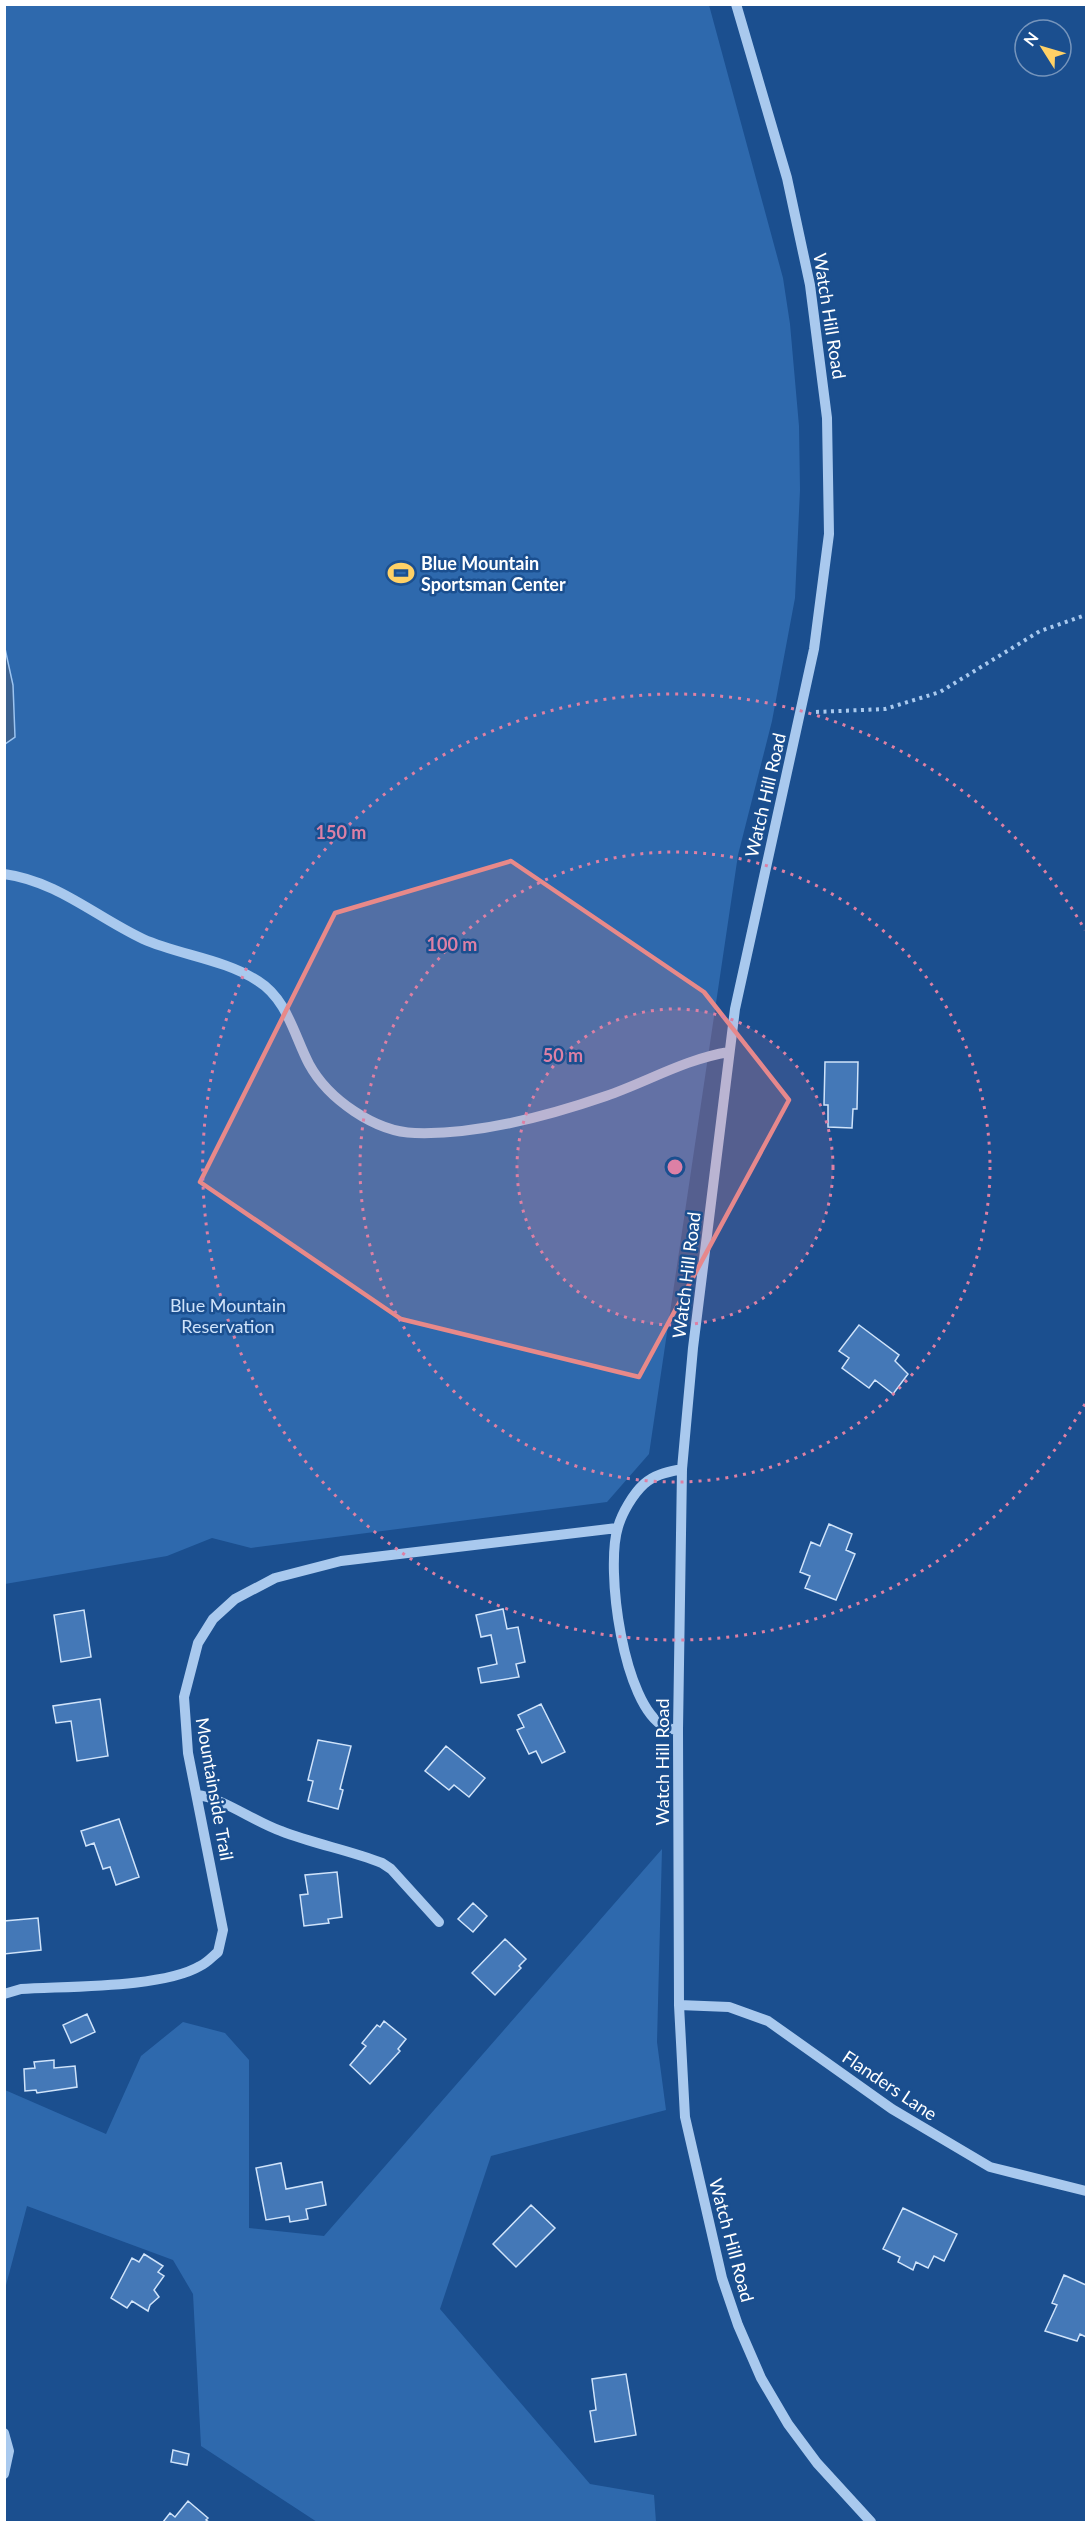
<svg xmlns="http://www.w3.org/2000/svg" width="1091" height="2527" font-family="Lato,sans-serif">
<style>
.green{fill:#2e69ad}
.water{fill:#3c6290;stroke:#9cc4f0;stroke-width:1.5}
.building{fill:#4478b7;stroke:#cfe3fa;stroke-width:1.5}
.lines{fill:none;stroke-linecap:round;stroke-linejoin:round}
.path{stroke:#a9c9ee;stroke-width:4;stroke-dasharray:3 4.5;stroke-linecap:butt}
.minor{stroke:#a9c9ee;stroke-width:10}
.marked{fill:#e88989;fill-opacity:0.2;stroke:#e88989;stroke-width:4.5;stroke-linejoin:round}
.ring{fill:none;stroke:#dd80a5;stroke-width:3;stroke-dasharray:3 6}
.labels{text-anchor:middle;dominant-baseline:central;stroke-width:5;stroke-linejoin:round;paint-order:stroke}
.street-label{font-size:18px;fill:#fff;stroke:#1b4f8f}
.poi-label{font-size:18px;font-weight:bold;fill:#fff;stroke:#1b4f8f;text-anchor:start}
.park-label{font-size:18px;fill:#cfe3fa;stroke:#1b4f8f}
.centre{fill:#dd80a5;stroke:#1b4f8f;stroke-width:3}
.ring-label{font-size:18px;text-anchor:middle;font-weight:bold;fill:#dd80a5;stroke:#1b4f8f;stroke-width:5;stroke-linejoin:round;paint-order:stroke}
</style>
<rect width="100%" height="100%" fill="#1b4f8f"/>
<path class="green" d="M5,5H709L783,278L790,324L799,426L800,490L795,598L772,721L738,855L649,1454L607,1502L251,1548L212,1538L167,1556L5,1584Z
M662,1849L657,2042L666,2110L491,2156L440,2309L590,2484L654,2495L656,2522H317L201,2446L193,2294L173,2260L27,2206L5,2289V2090L106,2134L141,2056L183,2022L225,2033L249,2060V2228L324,2236Z"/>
<path class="water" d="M4,644L13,685L15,737L5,744Z"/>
<path class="building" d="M825,1062H858L857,1109H853L852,1128L828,1127V1105H824Z
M859,1325L899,1355L895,1361L908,1374L893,1394L875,1380L869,1388L842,1368L849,1358L839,1351Z
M829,1524L852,1534L846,1550L855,1554L836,1600L805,1588L810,1576L800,1572L811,1542L820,1546Z
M503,1609L507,1629L518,1627L525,1662L516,1664L519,1677L481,1683L478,1668L497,1664L491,1635L481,1637L476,1615Z
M84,1610L91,1657L61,1662L54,1615Z
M100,1699L108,1756L77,1761L71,1721L56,1723L53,1706Z
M541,1704L565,1752L542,1763L536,1751L529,1754L517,1730L524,1727L518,1715Z
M318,1740L351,1746L340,1789L343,1790L338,1809L308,1801L313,1781L308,1780Z
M446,1746L485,1778L469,1797L454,1785L449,1790L425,1771Z
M119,1819L139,1877L116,1885L110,1867L103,1869L94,1843L86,1846L81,1831Z
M337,1872L342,1917L328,1919L329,1923L304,1926L300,1895L308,1894L305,1875Z
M473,1903L487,1916L473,1932L458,1919Z
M38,1918L41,1950L4,1954V1921Z
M505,1939L526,1959L519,1966L521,1968L495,1995L472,1973Z
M87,2014L95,2032L71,2043L63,2025Z
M384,2021L406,2039L398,2049L400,2051L370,2084L350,2065L366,2046L362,2043L377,2025L380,2027Z
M54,2060V2068L75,2066L77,2087L37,2093L36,2090L25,2091L24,2069L35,2068L34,2062Z
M281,2163L286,2189L322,2182L326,2205L306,2209L308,2219L290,2222L289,2216L266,2220L256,2168Z
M531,2205L555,2228L516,2267L493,2244Z
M903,2208L957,2234L944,2261L934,2256L928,2268L916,2262L913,2270L898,2262L900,2257L883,2249Z
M144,2254L163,2266L158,2272L164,2276L154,2290L159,2297L150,2305L148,2311L132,2301L127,2308L111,2298L132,2258L139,2262Z
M1064,2275L1086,2285V2337L1080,2334L1077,2341L1045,2331L1057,2305L1052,2303Z
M626,2374L636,2435L595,2442L590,2411L596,2410L592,2379Z
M173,2450L189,2454L187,2465L171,2462Z
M188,2501L208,2518L206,2520L209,2522H163L170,2513L175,2517Z"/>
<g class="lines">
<path class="path" d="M816,712L885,709L940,692L1040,631L1086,615"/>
<path class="minor" d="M736,4L787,178L810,285L827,418L829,534L814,649L735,1009L693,1348L682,1469L678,1730L679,2005L685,2117L722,2278L738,2325L761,2378L788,2424L817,2463L871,2522
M4,874C57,881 96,917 143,939C179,955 224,959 258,981C287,999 294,1035 309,1064C328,1099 375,1132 415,1133C476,1135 548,1116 606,1096C647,1082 685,1059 729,1052
M678,1730C674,1729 668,1729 665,1727C623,1706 605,1568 618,1527C622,1513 633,1494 644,1484C655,1474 668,1472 682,1469
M197,1795C221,1797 255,1822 281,1831C314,1844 349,1850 382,1863L391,1869L439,1922
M4,1994L21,1989C67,1986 163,1988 200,1966C207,1963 213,1956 218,1952L223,1930L188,1753L184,1697L198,1643L213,1619L235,1599L275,1578L341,1561L617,1528
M679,2005L729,2007L768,2021L892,2109L990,2167L1086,2191
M4,2433L9,2451L4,2474"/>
</g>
<path class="marked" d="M511,861L704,992L789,1100L639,1377L401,1319L200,1182L335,913Z"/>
<circle cx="675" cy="1167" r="158" fill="#dd80a5" fill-opacity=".12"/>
<g class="ring">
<circle cx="675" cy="1167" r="158"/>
<circle cx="675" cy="1167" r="315"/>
<path d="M1085 1404A473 473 0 1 1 1085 930"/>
</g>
<defs>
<g id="stadium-bare" transform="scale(2.07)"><path d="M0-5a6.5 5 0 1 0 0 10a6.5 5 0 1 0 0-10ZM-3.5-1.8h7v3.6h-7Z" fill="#ffd166" stroke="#1b4f8f" stroke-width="2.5" paint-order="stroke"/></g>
</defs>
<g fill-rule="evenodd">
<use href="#stadium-bare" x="401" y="573"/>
</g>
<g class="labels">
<g class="street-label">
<text transform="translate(830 316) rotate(81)">Watch Hill Road</text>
<text transform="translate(765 795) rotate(-77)">Watch Hill Road</text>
<text transform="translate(686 1275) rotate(-83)">Watch Hill Road</text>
<text transform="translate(662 1762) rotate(-90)">Watch Hill Road</text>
<text transform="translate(215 1789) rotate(80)">Mountainside Trail</text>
<text transform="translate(890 2085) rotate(34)">Flanders Lane</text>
<text transform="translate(732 2240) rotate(75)">Watch Hill Road</text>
</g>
<g class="poi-label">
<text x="421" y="563">Blue Mountain<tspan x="421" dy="21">Sportsman Center</tspan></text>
</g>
<g class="park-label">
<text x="228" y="1305">Blue Mountain<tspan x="228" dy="21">Reservation</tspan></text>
</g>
</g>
<circle cx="675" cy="1167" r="9" class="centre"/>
<g class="ring-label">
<text x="341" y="839">150 m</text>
<text x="452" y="951">100 m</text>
<text x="563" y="1062">50 m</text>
</g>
<rect width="1091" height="2527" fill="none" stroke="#ffffff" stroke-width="12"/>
<g transform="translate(1043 48) rotate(307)"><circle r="28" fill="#1b4f8f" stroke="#7695bc" stroke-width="1.5"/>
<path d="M0-4.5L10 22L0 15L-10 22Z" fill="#ffd166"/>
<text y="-9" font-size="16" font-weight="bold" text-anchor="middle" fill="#ffffff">N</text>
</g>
</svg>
